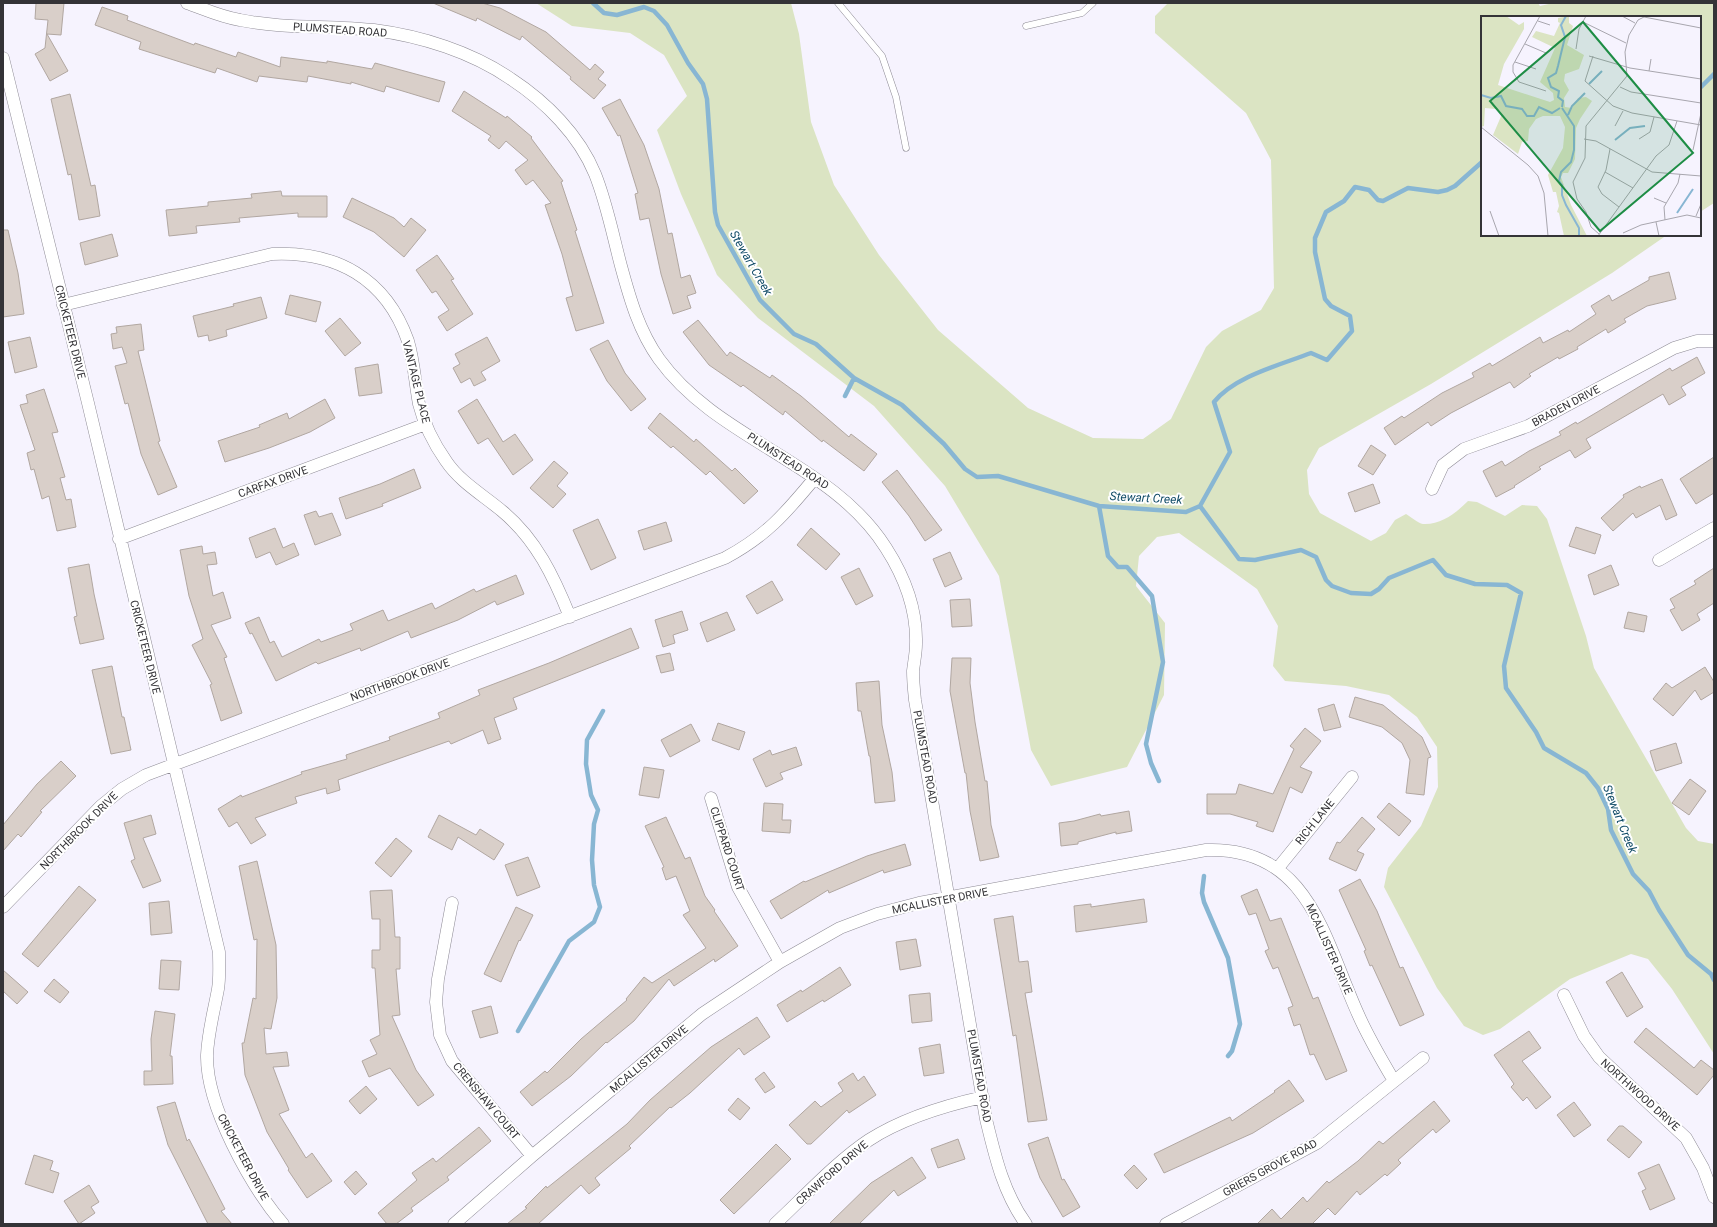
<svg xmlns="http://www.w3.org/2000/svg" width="1717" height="1227" font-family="Roboto,sans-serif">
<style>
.green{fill:#dbe4c3}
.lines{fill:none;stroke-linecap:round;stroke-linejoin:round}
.stream{stroke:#88b6d3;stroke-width:4.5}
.building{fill:#d9cfc9;stroke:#b1a7a1}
.lane-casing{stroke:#8e8b95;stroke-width:7}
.street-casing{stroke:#8e8b95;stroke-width:13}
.lane{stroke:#fff;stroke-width:6}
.street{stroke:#fff;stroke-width:12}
.labels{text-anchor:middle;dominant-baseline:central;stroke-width:4;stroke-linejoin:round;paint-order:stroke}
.street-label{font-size:11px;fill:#343337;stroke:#fff}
.water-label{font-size:12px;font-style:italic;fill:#104b67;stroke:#fff}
.inset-river{fill:none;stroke:#88b6d3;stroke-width:2}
.inset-road{fill:none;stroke:#a8a6ae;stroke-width:1}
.view{fill:#1e8d45;fill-opacity:0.15;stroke:#1e8d45;stroke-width:2}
.inset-edge{fill:none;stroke:#343337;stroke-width:2}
</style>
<rect width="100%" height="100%" fill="#f6f3fe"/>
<path class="green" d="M536,3H791L799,34L811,122L834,185L879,255L938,330L1028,408L1093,438L1143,439L1171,419L1206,347L1222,331L1261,310L1274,288L1271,160L1246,113L1155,33V16L1168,3H1538L1540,6L1553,3H1714V203L1700,212V17H1482V235H1667L1612,273L1431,384L1319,448L1307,470L1309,494L1320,513L1371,541L1386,533L1395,520L1406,514C1411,517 1418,523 1423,524C1441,525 1456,513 1468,501L1477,502L1505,516L1522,505L1537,506L1547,519L1586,636L1594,668L1686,828L1698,841L1714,844V1054L1672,989L1648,959L1631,954L1570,979L1500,1029L1483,1035L1464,1026L1437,988L1384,887L1388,868L1421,826L1438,787L1437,747L1417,717L1389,695L1346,686L1285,681L1273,666L1278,626L1257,589L1179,533L1157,537L1139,556L1136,586L1165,623L1164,695L1127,767L1051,786L1031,750L999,576L945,486L874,406L758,318L717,275L681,194L657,130L687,96L664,55L630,33L572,26Z"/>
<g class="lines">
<path class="stream" d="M593,3L604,13L617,15L644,7L654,11L667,25L688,63L703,84L707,99L715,212L718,225L760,300L794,334L816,344L854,378L902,405L944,444L965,469L977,477L998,476L1099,506L1186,512L1200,506
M1700,88L1714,74
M845,396L854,378
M1099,506L1108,556L1118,567H1127L1152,596L1163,662L1146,744L1151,763L1159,781
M1200,506L1239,559L1255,560L1301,550L1316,557L1326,580L1332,586L1351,593L1371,594L1379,589L1389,578L1433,560L1446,575L1475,584L1507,585L1521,593L1504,666L1506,688L1536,732L1544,748L1586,773L1598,788L1608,809L1611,830L1633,874L1649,891L1659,910L1688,955L1711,974L1714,980
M1200,506L1230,452L1214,402C1235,376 1280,365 1311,353L1327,360L1352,331L1350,316L1331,306L1325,299L1315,252V238L1326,212L1344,201L1355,187L1369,190L1378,200L1383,201L1408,188L1438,192L1447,190L1455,186L1482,162
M1204,876L1202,893L1204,902L1228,958L1240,1024L1232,1051L1228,1056
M518,1031L569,941L594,922L600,907L594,885L592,860L594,824L598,810L591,795L586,764L587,740L603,711"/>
</g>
<path class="building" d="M36,3H64L61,35L47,34L68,71L50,81L35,54L45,48L48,20L35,19Z
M433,3H482L500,8L546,32L590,70L595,64L604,72L598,79L606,85L594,99L570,79L571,77L522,36L520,40L477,18L476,21Z
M102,7L128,16L127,20L194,45L195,43L236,57L238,52L280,67L281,57L327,63V61L372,69L375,63L445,82L439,102L386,86L384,92L351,82V84L308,76L307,82L259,76L257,82L217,68L215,73L139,49L141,42L95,25Z
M464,91L506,118L507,116L532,137L531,138L563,181L561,182L577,230L575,231L604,323L576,331L566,298L573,296L562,254L545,205L551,203L533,180L526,185L515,170L528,160L506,141L499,149L488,140L491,136L452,111Z
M70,94L91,186L95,185L100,216L79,220L71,174L68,175L51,99Z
M620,99L644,145L659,189L668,234L672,233L681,278L690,275L696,293L687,296L691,308L673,314L661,274L649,218L640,220L635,194L638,193L620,135L618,136L602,108Z
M281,191L282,196H327V217H298V213L239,218L240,222L196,226L197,233L169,236L166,210L208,206V202L252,198L251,194Z
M352,198L394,218L404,227L411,218L426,230L404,257L374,232L343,217Z
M3,230H8L18,273L24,314L3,317Z
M112,234L118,256L85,265L80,243Z
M437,255L454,279L451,280L473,314L447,331L438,317L449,310L436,291L432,293L416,270Z
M1669,272L1676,299L1647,306L1624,319L1626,322L1608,333L1606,329L1577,347L1578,349L1559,359L1558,357L1529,374L1531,376L1514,388L1510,382L1451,413L1431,426L1428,422L1395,445L1384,428L1402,416L1404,418L1442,393L1474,377L1472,373L1490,363L1492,366L1540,337L1543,343L1568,330L1569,332L1596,314L1591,306L1609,295L1612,301L1649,280V277Z
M290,295L321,302L316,322L285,314Z
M261,297L267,318L226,330L227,336L209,341L208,335L198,337L193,316L234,306L233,304Z
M340,318L361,343L345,356L325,331Z
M698,320L727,356L730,352L770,378L772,375L801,396L849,437L851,434L877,454L864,471L823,440L822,442L785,411L783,415L743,385L741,387L709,365L683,332Z
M141,324L144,350L138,351L160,441L158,442L177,487L158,495L141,454L128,403L125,404L115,366L127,363L122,347L113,349L111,334L117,333L116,327Z
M30,337L37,367L15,373L8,342Z
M487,337L500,361L481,372L486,380L474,386L470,378L461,383L453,368L460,364L455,354Z
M608,340L625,373L646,399L631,411L607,381L590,349Z
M1697,357L1705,373L1681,387L1686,395L1669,405L1663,394L1586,439L1591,448L1575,458L1570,450L1539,467L1541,469L1514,486L1515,487L1496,497L1483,471L1502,461L1505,466L1529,451L1561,435L1559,432L1576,422L1577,424L1599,411L1670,368L1672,371Z
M378,364L382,393L359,396L355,368Z
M44,389L58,432L52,433L65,477L60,478L66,500L71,499L76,527L57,531L49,496L42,499L34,469L31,470L27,453L35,450L20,405L28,403L26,395Z
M325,399L335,418L310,432L269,448L225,462L218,441L260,427L259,425L287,413L289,419Z
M477,399L503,442L515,434L533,460L513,475L488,438L478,444L458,411Z
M660,413L694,442L696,439L732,471L735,468L758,491L744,504L710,471L706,475L673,446L671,448L648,428Z
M1371,445L1386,455L1373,475L1358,466Z
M1714,457V493L1696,504L1680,479Z
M554,461L568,473L557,486L566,494L553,508L530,488Z
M414,469L421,488L382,504L383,506L346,519L339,498L380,484Z
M897,470L942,530L925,541L909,516L882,482Z
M1662,479L1677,515L1666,520L1660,505L1636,518L1633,513L1613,531L1601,518L1624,497L1623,495L1640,486L1641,488Z
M1373,484L1380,503L1355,512L1348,493Z
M316,511L319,517L332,513L341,535L315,545L304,515Z
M598,519L616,558L591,570L573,530Z
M666,522L672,541L644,550L638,531Z
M1576,527L1601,535L1595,554L1569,546Z
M275,528L283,548L294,543L299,555L276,565L270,552L256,558L249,538Z
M811,528L840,554L826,570L797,545Z
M202,546L203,554L215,552L217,564L207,565L213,596L223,592L231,618L211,625L227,657L224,658L242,713L221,721L210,685L212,684L192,645L203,639L189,596L180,550Z
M950,552L962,579L945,587L933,559Z
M89,564L94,594L104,639L80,644L74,617L77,616L68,568Z
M1611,565L1619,585L1594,595L1588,575Z
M859,568L873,596L856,605L841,577Z
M1714,568V603L1697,614L1700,620L1682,631L1670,610L1675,608L1670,599L1696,584L1694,581Z
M516,575L524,594L497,605L495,601L458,620L411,638L408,631L361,651L360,648L318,664L316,662L276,681L252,633L250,634L245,623L259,617L270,643L274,641L282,657L319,639L321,642L353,630L350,624L383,610L388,621L432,603L435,609L474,589L476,592Z
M772,581L783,600L757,614L746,596Z
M970,599L972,626L952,627L950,600Z
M682,611L688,630L673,635L675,643L663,647L655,620Z
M727,612L735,630L707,642L700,623Z
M1628,612L1647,616L1644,632L1624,628Z
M631,628L639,648L513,698L517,709L494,718L501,739L488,744L483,730L451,744L449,741L338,780L340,790L327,794L326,788L295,797L297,803L255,818L266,835L251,844L237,822L229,827L218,809L241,795L242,797L302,774L301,772L347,759L346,755L390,740L389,737L440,718L438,713L480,695L478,690L549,663Z
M670,653L674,670L661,673L656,656Z
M952,658H971L970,683L975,722L985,781H987L991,825L999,857L980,861L970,811L966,773H965L950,691Z
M112,666L122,717H124L131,750L111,754L92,670Z
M1705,667L1714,682V692L1701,700L1695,690L1673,716L1653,699L1666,683L1672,688Z
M879,681L882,725L892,772L895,801L875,803L870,756H869L861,711H858L856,683Z
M1355,697L1383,705L1422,737L1431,757L1428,758L1424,795L1406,793L1410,760L1402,743L1382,727L1349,717Z
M1334,704L1341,727L1324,731L1318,709Z
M718,723L745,732L739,750L712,740Z
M691,724L700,741L670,757L661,740Z
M1305,728L1321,741L1300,767L1312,772L1302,793L1290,787L1273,832L1256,826L1258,822L1230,814H1207V794H1236L1239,784L1273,794L1294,749L1290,746Z
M1676,743L1682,763L1656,771L1650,751Z
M796,747L802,765L780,773L783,779L766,787L753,759L770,750L772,755Z
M61,761L76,776L40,811L42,812L21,837L18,834L3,851V825L37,784Z
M644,767L664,770L659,798L639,795Z
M1690,779L1706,791L1689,815L1672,803Z
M764,803L783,804L782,820H791L790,833L762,831Z
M1389,803L1411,821L1399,836L1377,817Z
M1129,811L1132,831L1116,834V832L1078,842V844L1061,846L1059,823L1074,821L1100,814L1101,816Z
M151,815L156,834L143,838L161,881L143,888L131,861L135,859L124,823Z
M439,815L476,835L480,829L504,844L494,860L458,837L452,850L428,837Z
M666,817L685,859L690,857L705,896L715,910L714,911L738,946L715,962L714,959L674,986L669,979L634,1021L607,1043L606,1042L571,1076L532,1106L520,1092L545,1071L547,1073L581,1039L627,1000L626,999L644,977L652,983L706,948L683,915L690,911L676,876L666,880L662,868L664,867L645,826Z
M1362,817L1375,829L1357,851L1364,854L1356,871L1329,859L1337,842L1340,843Z
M396,838L412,851L391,877L375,863Z
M905,844L911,865L884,873L883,870L829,893L828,890L781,919L770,901L804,881L805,882L867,856Z
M528,857L540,887L517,896L505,865Z
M257,861L276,945L277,998L271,1029L264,1028L266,1054L287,1052L289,1066L273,1067L289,1110L279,1114L306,1158L312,1153L332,1181L307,1198L288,1170L289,1169L267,1132L245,1075L242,1043H244L253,998L256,999L257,939L254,940L239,866Z
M1360,879L1377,911L1400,968L1403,967L1424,1015L1400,1026L1372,965L1370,966L1364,951L1366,950L1339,890Z
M79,886L96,900L38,967L22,954Z
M1257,889L1270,921L1281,918L1313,999L1318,997L1347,1071L1326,1080L1314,1054L1310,1055L1300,1024L1294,1026L1288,1008L1293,1006L1278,967L1273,969L1265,951L1269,949L1256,913L1249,915L1241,896Z
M392,890L395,937H400V969H396L400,1015L392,1016L416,1070L434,1095L418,1106L390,1068L369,1077L362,1061L377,1054L370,1040L380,1035L375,968H372V950H380V919H372L370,891Z
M1144,899L1147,922L1076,932L1074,906L1091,904V907Z
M169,901L172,933L151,935L149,903Z
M516,907L533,915L520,941L519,940L501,982L484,974Z
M1013,916L1019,962L1028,961L1032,992L1025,993L1047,1120L1028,1122L1016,1035L1013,1036L994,919Z
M916,939L921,966L900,970L896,942Z
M161,960L181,961L179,990L159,989Z
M840,967L851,985L824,1002L823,1000L787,1022L777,1005L801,990L802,992Z
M3,970L28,992L17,1004L3,991Z
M1622,972L1643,1007L1627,1017L1606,982Z
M54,979L69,992L60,1003L44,991Z
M930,993L932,1021L912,1023L909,995Z
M491,1006L498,1033L480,1038L472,1011Z
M155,1011L175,1014L170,1056H172L173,1084L144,1085V1071H152L151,1039Z
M757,1017L770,1037L744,1055L739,1048L690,1093L671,1108L670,1107L629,1146L631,1148L595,1178L600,1185L589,1194L581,1185L538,1224H507L527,1208L525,1207L546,1186L547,1188L627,1124L650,1100L711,1047Z
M1646,1028L1694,1068L1701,1060L1714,1070V1075L1697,1095L1634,1042Z
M1529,1031L1541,1048L1522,1061L1551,1097L1536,1109L1527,1097L1523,1101L1511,1087L1514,1084L1494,1055Z
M940,1044L944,1073L924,1076L919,1048Z
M764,1072L775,1087L765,1093L755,1079Z
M853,1073L858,1081L864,1076L876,1095L849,1113L847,1110L811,1144H807L789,1125L815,1101L821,1107L843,1091L838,1083Z
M1289,1080L1304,1101L1253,1133L1164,1173L1154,1154L1230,1117L1232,1121L1275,1092L1274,1091Z
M366,1086L377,1099L360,1114L349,1101Z
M738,1098L750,1108L740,1120L728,1110Z
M1434,1101L1450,1121L1436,1133L1433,1129L1398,1160L1401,1163L1387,1176L1385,1174L1360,1195L1357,1191L1335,1215L1328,1208L1312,1224H1257L1272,1209L1281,1219L1303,1197L1307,1202L1327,1181L1329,1183L1358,1161L1379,1141L1383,1144Z
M175,1102L187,1141L189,1139L225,1209L221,1211L232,1224H208L168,1145L157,1107Z
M1574,1102L1591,1125L1574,1137L1557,1115Z
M1619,1126H1623L1642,1142L1629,1158L1607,1140Z
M479,1127L491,1141L447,1177L449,1180L411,1208L413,1211L396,1224H387L378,1213L417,1180L412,1173L433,1158L436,1162Z
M1048,1137L1062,1180L1064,1179L1080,1207L1063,1217L1040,1178L1028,1144Z
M958,1139L965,1159L938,1168L931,1149Z
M776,1144L791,1159L734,1214L720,1200Z
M34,1155L53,1161L50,1170L59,1173L53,1193L25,1184Z
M912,1157L926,1178L898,1196L894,1190L859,1224H829L871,1183Z
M1659,1164L1675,1199L1650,1210L1642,1191L1646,1189L1638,1173Z
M1134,1165L1147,1179L1137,1189L1124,1175Z
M356,1171L367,1184L355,1195L344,1182Z
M89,1185L99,1202L91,1207L95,1213L79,1224L64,1201Z"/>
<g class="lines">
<g class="lane-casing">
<path id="lane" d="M838,3L882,56L896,97L906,148
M1026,26L1082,13L1093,3"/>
</g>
<g class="street-casing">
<path id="street" d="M187,3C204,9 221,17 240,20C284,29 329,25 374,30C421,36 472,52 511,79C546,102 579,135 595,174C607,204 613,236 621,266C630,299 639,331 659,359C718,441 832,462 886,548C904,576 917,610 916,644C916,653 914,662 913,671C913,681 914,690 915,700L986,1119C995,1156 1003,1192 1026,1224
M3,58L88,403L219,952C219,964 220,977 218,989C214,1011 208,1032 207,1055C206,1106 250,1185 283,1224
M63,305L272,254C336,251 386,278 408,341C414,361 415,383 419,404C424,424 434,444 446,461C460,482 483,495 502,511C536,539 554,577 570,617
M1432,489L1443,465L1464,449L1528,426L1674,348L1697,341H1714
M119,539L426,424
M1659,560L1714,528
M711,798L738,887L780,962
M1278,868L1352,777
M452,903L438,979L436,1002L440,1035L452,1061L532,1156
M3,907L101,806L122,789L146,775L725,558C766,536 785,514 814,479
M1564,995L1584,1036L1599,1057L1686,1138L1703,1168L1714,1197
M454,1224L532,1156L702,1014L780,962L840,928L877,914L919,903L1206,850C1309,846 1324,939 1358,1014C1368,1037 1381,1059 1394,1081
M775,1224C804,1197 836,1162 869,1140C903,1118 943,1106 983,1097
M1166,1224L1317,1143L1423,1058"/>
</g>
<use href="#lane" class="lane"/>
<use href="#street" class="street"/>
</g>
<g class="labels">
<g class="street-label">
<text transform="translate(340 30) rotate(4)">PLUMSTEAD ROAD</text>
<text transform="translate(70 332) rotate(76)">CRICKETEER DRIVE</text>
<text transform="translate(416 382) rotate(76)">VANTAGE PLACE</text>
<text transform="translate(1566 406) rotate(-28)">BRADEN DRIVE</text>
<text transform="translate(788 461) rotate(33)">PLUMSTEAD ROAD</text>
<text transform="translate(273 482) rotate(-20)">CARFAX DRIVE</text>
<text transform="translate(145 647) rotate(76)">CRICKETEER DRIVE</text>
<text transform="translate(400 680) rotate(-20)">NORTHBROOK DRIVE</text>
<text transform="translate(925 757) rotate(80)">PLUMSTEAD ROAD</text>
<text transform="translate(1315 822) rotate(-51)">RICH LANE</text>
<text transform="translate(79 831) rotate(-45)">NORTHBROOK DRIVE</text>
<text transform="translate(727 849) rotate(72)">CLIPPARD COURT</text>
<text transform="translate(940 901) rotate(-11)">MCALLISTER DRIVE</text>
<text transform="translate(1329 949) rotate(66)">MCALLISTER DRIVE</text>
<text transform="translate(649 1059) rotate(-40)">MCALLISTER DRIVE</text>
<text transform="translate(979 1076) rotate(80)">PLUMSTEAD ROAD</text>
<text transform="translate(1640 1095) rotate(42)">NORTHWOOD DRIVE</text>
<text transform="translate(486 1101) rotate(50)">CRENSHAW COURT</text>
<text transform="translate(243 1157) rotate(62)">CRICKETEER DRIVE</text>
<text transform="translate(1270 1168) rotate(-29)">GRIERS GROVE ROAD</text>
<text transform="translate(832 1173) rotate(-41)">CRAWFORD DRIVE</text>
</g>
<g class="water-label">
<text transform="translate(751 263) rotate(60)">Stewart Creek</text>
<text transform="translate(1146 498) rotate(3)">Stewart Creek</text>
<text transform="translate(1620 819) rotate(68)">Stewart Creek</text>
</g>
</g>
<g transform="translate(1481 16)">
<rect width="220" height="220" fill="#f6f3fe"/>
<path d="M0,0H25L38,9L43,6V13L23,48L17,69L69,86L73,84L72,77L59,66L74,32L51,21L55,15L73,20L79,7L77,6V2L88,0V7L92,10L86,29L103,39L98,53L84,58L83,65L88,74L83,82L84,91L91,92L97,82L105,81L111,85L99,103L95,112L94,143L87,157H82L80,161L90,189L106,220H83L78,197L76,196L78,190L75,176H72L67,159L82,132L84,111L79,100H62L55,103L48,113L47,125L41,126L37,138L12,119L21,98L15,93L4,92L3,110L0,111Z" fill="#dbe4c3"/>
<path class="inset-river" d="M108,68L121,55M0,79L10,82L20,80L25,90L41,93L46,100H53L58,91L71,97L79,92M81,91L82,85L77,81L78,75L70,71L67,62L75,57L77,50L84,21L80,9L85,0M81,92L93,110V134L90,146L80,156L78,165L81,169V179L85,189L98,212V220M87,99L91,90L104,77M134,124L149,112L164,110M196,197L212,173"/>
<path class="inset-road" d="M59,0L32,49V56L38,66L65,75M141,0L154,7M57,5L69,9M102,6L145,27M44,28L65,37M95,33L98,13L105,0M108,40L149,52L220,63M112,40L104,65L132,90L151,97L220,109M34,46L55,53M168,55L170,43M139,71L150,76L220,87M134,110L142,95M0,111L47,149L57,160L63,177L67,220M103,123L115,125L171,156L220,160M158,123L169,116L173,101M129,133L125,154L117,171L121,178L138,191M212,134L220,97M124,156L152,172M173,182L185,187M9,195L18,220M215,200L220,188M184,204L183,191L197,167L199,158M175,206L178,220M142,217L160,209L206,199L220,202M118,218L110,211L105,196L96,183L92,166L104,142L105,110L146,60L144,36L148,19L157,4L163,1L220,12M117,220L175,140L188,129L196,105"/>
<path class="view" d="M102,6L212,137L119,215L9,85Z"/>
<rect width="220" height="220" class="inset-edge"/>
</g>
<rect width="1717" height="1227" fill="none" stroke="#343337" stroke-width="8"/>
</svg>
